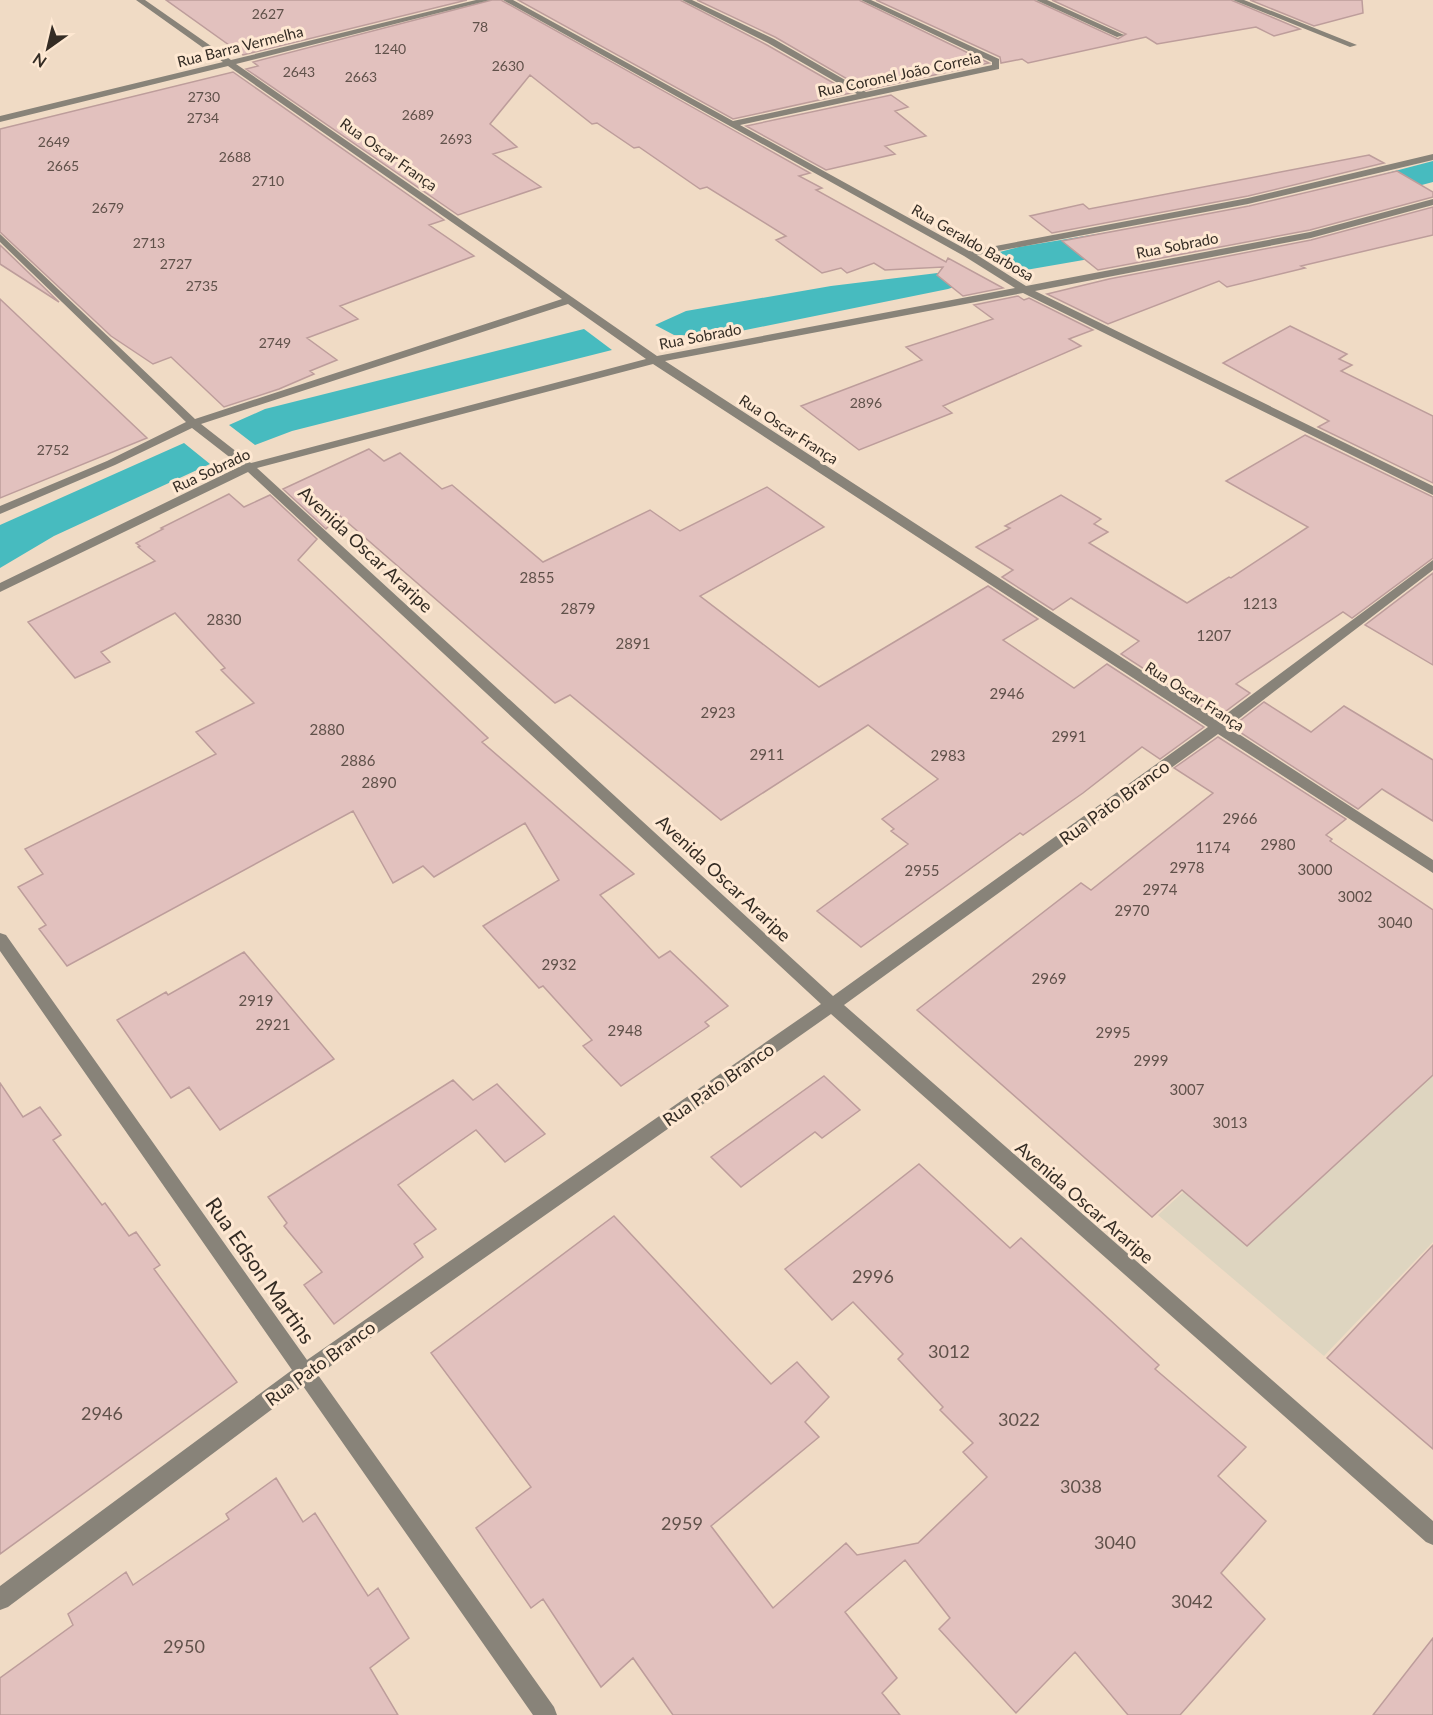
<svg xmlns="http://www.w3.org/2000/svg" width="1433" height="1715" font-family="Lato,sans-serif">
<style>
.education{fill:#ded5c0}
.water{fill:#47bbbf}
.building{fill:#e2c1be;stroke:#bd9d9b;stroke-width:1.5}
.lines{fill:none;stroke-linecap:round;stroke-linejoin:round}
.minor{fill:#888379;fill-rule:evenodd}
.labels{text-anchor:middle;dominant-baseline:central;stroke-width:6;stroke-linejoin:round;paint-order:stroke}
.far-number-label{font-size:14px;fill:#60514a}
.far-street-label{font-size:15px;fill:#342c24;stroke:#fee8d2}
.number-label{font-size:15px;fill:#60514a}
.street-label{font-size:18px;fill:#342c24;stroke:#fee8d2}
.near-number-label{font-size:18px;fill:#60514a}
.near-street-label{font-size:21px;fill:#342c24;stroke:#fee8d2}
</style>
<rect width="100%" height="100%" fill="#f0dbc5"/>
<path class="education" d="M1433,964V1242L1324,1356L1158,1215Z"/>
<path class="water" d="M1433,161V182L1305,216L1124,253L1020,271L988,255L1019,247L1258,207Z
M954,271L972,281L948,289L716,336L674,335L655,325L686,311L831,286Z
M584,329L612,350L292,431L255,445L229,425L265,409Z
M184,443L210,464L54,536L0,568V525Z"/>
<path class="building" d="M166,0H467L243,55Z
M492,0H501L810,173L799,176L822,188L816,190L946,262L948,258L1003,288L963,296L937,275L943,267L885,270L874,263L847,273L841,268L822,273L776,240L786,236L707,187L700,189L639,147L634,148L597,123L592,124L530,75L490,124L517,147L493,154L541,187L458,215L246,69L258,66L253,62Z
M518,0H680L767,45L851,93L733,119Z
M697,0H859L989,63L866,90L775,37Z
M876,0H1034L1118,39L1126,34L1052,0H1231L1300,29L1274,36L1256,27L1157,44L1146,37L1028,63L1022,59L1001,63L1000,57Z
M1250,0H1362L1363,13L1314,26Z
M233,72L444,220L429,225L474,256L340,306L358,319L307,338L337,360L310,371L314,374L279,389L224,407L171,357L153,364L111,336L0,232V129Z
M891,95L908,107L895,111L926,136L885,146L895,154L826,170L746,126Z
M1369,155L1384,163L1248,196L1052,233L1030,216L1083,204L1089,209Z
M1397,171L1433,192V197L1310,230L1098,270L1062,241L1249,206Z
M1433,207V235L1301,266L1305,268L1227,287L1219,281L1108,324L1047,294L1109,279L1311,240Z
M0,245L59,302L0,264Z
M1018,296L1024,300L1029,298L1093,330L1069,339L1081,346L943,406L952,413L859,450L801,406L922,360L906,347L993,319L974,305Z
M0,299L73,368L147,438L0,498Z
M1290,326L1347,354L1339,359L1352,365L1341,371L1433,416V483L1318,427L1329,421L1223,363Z
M1305,435L1433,497V558L1352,618L1343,612L1236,684L1250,693L1218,717L1121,654L1139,641L1071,598L1053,610L1002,577L1013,570L976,547L1010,528L1005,526L1061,495L1101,519L1094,524L1108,532L1089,543L1187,603L1229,577L1231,578L1308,527L1226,481Z
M369,449L384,461L400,453L442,489L452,485L543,562L650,510L680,531L767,487L824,527L700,596L819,687L988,586L1038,619L1003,640L1074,688L1107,664L1204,727L1160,759L1142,747L1083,793L1023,835L1020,833L861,947L817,911L908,844L891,831L894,829L882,819L938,779L868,725L721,820L570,695L555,703L339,515L326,529L283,489Z
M229,494L244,507L270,495L317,539L298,560L488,738L482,742L634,874L600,895L659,958L670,951L728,1006L705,1022L709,1026L621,1086L583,1046L592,1040L543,986L539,988L483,926L559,880L525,823L434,877L423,866L393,883L353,811L67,966L39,929L46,925L18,887L43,874L25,849L216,754L196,732L254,703L221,670L225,668L175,613L101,652L110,662L75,678L28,622L155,561L138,547L140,546L136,543L163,529L161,528Z
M1433,573V665L1365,625Z
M1264,702L1311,732L1344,706L1433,760V821L1382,789L1358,809L1232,727Z
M1218,737L1346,819L1326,835L1332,839L1330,841L1433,910V1075L1247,1246L1182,1190L1152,1217L917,1010L1081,883L1091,890L1213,793L1174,768Z
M244,952L334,1059L220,1130L189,1087L171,1098L117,1020L166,992L168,995Z
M824,1076L860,1110L822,1138L815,1132L741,1187L711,1157Z
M453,1080L473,1100L497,1084L545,1134L505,1162L476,1130L398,1185L436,1229L414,1244L423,1257L334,1324L304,1285L322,1272L284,1226L287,1223L268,1197Z
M0,1083L23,1117L40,1107L61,1135L53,1140L102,1205L105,1203L129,1236L136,1232L160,1265L154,1269L237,1382L0,1554Z
M919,1164L1010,1248L1021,1238L1159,1365L1155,1369L1246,1447L1218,1476L1266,1521L1221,1573L1265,1619L1180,1715H1128L1075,1652L1016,1713L939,1629L950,1618L905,1560L845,1612L897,1678L882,1693L900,1715H673L633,1658L601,1687L543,1599L531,1608L476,1528L531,1487L431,1353L614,1216L771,1384L797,1362L829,1397L805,1422L819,1437L711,1526L773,1608L846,1543L857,1555L918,1543L987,1477L963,1452L973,1443L940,1410L943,1407L898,1359L903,1354L853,1302L832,1320L785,1269Z
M1433,1245V1449L1327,1358Z
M276,1478L303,1522L315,1513L368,1596L378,1588L409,1638L370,1668L398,1715H0V1678L73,1625L68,1614L126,1572L133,1585L229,1519L226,1514Z
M1433,1638V1715H1373Z"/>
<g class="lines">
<path class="minor" d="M136,0H145L231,60L476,0H490L236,64L657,356L1015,288L964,256L503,0H513L733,121L857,94L768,43L682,0H692L774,39L866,92L992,65V62L861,0H871L999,59V69L740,125L969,251L1248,198L1433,154V160L1248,204L977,255L1026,286L1310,232L1433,199V205L1311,238L1035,291L1433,486V495L1023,293L665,361L1218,720L1433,560V570L1228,727L1433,860V873L1218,734L844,1005L1433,1521V1545L1426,1542L831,1014L318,1375L554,1707L557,1715H533L303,1386L8,1607L0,1610V1586L292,1370L0,951V933L6,935L307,1360L821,1004L248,472L0,592V583L241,466L192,428L115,465L0,514V506L107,461L186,422L0,242V234L195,419L562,299L228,66L0,122V116L223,62ZM568,304L646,359L251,463L201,424ZM653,364L1208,727L833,996L257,468Z
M1036,0H1047L1124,35L1117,37Z
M1233,0H1244L1357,45L1350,47Z"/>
</g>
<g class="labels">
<g class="far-number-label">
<text x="268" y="13">2627</text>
<text x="480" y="26">78</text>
<text x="390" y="48">1240</text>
<text x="508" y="65">2630</text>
<text x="299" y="71">2643</text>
<text x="361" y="76">2663</text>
<text x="204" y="96">2730</text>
<text x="418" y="114">2689</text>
<text x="203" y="117">2734</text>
<text x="456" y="138">2693</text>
<text x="54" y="141">2649</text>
<text x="235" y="156">2688</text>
<text x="63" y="165">2665</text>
<text x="268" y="180">2710</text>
<text x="108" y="207">2679</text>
<text x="149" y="242">2713</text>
<text x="176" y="263">2727</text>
<text x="202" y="285">2735</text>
<text x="275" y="342">2749</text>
<text x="866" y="402">2896</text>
<text x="53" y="449">2752</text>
</g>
<g class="far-street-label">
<text transform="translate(240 46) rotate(-14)">Rua Barra Vermelha</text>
<text transform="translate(899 74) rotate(-12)">Rua Coronel João Correia</text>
<text transform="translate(389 154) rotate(35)">Rua Oscar França</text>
<text transform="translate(973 242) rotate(30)">Rua Geraldo Barbosa</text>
<text transform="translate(1177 245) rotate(-11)">Rua Sobrado</text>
<text transform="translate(700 336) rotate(-11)">Rua Sobrado</text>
<text transform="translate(789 429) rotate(33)">Rua Oscar França</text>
<text transform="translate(211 470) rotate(-25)">Rua Sobrado</text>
<text transform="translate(1195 696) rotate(33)">Rua Oscar França</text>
</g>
<g class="number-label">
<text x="537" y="577">2855</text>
<text x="1260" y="603">1213</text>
<text x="578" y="608">2879</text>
<text x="224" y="619">2830</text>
<text x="1214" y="635">1207</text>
<text x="633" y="643">2891</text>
<text x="1007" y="693">2946</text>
<text x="718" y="712">2923</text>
<text x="327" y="729">2880</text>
<text x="1069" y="736">2991</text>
<text x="767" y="754">2911</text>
<text x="948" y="755">2983</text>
<text x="358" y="760">2886</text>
<text x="379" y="782">2890</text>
<text x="1240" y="818">2966</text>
<text x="1278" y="844">2980</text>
<text x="1213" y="847">1174</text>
<text x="1187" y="867">2978</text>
<text x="1315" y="869">3000</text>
<text x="922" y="870">2955</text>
<text x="1160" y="889">2974</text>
<text x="1355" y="896">3002</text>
<text x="1132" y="910">2970</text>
<text x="1395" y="922">3040</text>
<text x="559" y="964">2932</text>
<text x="1049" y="978">2969</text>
<text x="256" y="1000">2919</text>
<text x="273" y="1024">2921</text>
<text x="625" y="1030">2948</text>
<text x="1113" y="1032">2995</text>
<text x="1151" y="1060">2999</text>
<text x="1187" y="1089">3007</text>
<text x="1230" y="1122">3013</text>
</g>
<g class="street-label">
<text transform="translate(366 549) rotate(43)">Avenida Oscar Araripe</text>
<text transform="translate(1114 802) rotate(-36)">Rua Pato Branco</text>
<text transform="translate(724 878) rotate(43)">Avenida Oscar Araripe</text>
<text transform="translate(718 1084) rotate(-35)">Rua Pato Branco</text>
<text transform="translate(1085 1202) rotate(41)">Avenida Oscar Araripe</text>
<text transform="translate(320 1363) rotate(-36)">Rua Pato Branco</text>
</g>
<g class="near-number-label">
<text x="873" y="1276">2996</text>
<text x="949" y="1351">3012</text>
<text x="102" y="1413">2946</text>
<text x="1019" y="1419">3022</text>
<text x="1081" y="1486">3038</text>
<text x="682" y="1523">2959</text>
<text x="1115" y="1542">3040</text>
<text x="1192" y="1601">3042</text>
<text x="184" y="1646">2950</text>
</g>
<g class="near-street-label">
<text transform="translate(261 1270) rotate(55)">Rua Edson Martins</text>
</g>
</g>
<g transform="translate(48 48) rotate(214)" stroke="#fee8d2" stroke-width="4.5" paint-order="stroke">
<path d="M0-4.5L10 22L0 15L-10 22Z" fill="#342c24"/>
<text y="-9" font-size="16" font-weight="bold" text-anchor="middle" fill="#342c24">N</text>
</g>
</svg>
